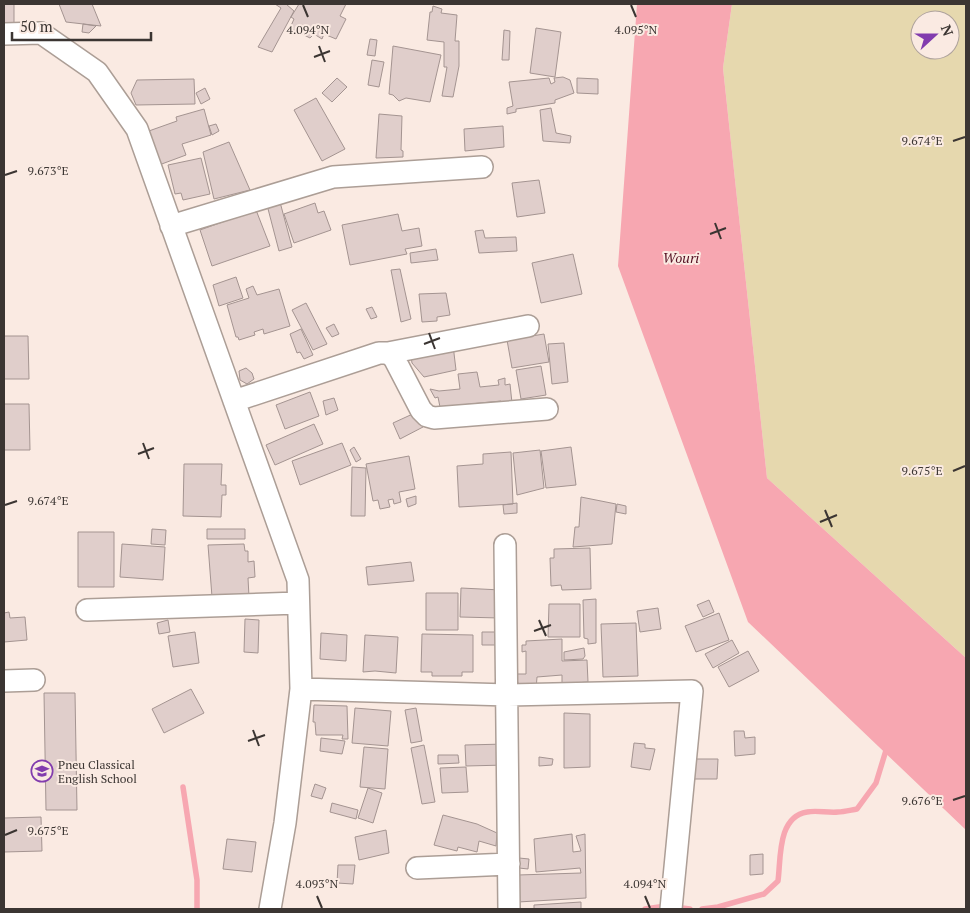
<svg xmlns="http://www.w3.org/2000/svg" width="970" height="913" font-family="'PT Serif',serif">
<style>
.green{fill:#e6d8ae;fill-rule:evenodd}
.water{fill:#f7a7b1}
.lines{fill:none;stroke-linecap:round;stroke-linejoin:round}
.stream{stroke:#f7a7b1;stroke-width:5.5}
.building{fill:#e0cecb;stroke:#a49491}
.street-casing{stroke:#ac9e96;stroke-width:24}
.street{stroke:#fff;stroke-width:21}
.ticks{fill:none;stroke:#3b3532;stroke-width:2}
.labels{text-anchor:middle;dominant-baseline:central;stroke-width:4;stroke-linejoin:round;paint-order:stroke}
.poi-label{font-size:12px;fill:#3b3532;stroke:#faeae2;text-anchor:start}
.water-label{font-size:14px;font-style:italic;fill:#540e21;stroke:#faeae2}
.ticks-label{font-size:12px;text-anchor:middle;fill:#3b3532;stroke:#faeae2;stroke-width:4;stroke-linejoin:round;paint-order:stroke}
</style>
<rect width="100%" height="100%" fill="#faeae2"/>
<path class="green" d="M732,4H966V658L767,478L723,68ZM920,20H950V50H920Z"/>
<path class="water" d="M637,4H732L723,68L767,478L966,658V830L748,622L618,266Z"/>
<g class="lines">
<path class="stream" d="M183,787L197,880V909
M645,909L666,906L690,909
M702,909L718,907L764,894L778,881C781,859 777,817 807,812C817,810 827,813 838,812C844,812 851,810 857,809L876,783L887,747"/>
</g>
<path class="building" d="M4,4H14V24L4,25Z
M59,4H92L101,26L66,22Z
M275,4H286L294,11L272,52L258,47L281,8Z
M299,4H346L340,16L346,19L336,39L324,34L322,39L314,34L310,38L290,28L294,19L291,17Z
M433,6L442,9L441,13L457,15L455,41H459V66L453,97L442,96L447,67H444V42L427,40L430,12H432Z
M83,24L96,26L89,33L82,32Z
M536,28L561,32L555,77L530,73Z
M504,30L510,31L509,60H502Z
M370,39L377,40L375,56L367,55Z
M393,46L441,55L430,102L406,98L399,101L393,95L389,94Z
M372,60L384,62L379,87L368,85Z
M563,77L570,80L574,93L555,100V103L516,109V112L507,114V108L513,106L509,82L549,78L551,84L555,82L554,78Z
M337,78L347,87L332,102L322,93Z
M577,78L598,79V94L577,93Z
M194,79L195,104L136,105L131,93L137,80Z
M205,88L210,99L201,104L196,93Z
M316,98L345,149L322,161L294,110Z
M551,108L556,133L571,136L570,143L543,141L540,110Z
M204,109L211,135L182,144L186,155L159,165L146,132L177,121L176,117Z
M379,114L402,116L401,150L403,151V157L376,158Z
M216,124L219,131L212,135L209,126Z
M503,126L504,147L465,151L464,129Z
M229,142L250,190L214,199L203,152Z
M201,158L210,194L183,200L181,193L175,194L168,165Z
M539,180L545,213L517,217L512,183Z
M280,202L292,247L279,251L267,205Z
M315,203L318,213L324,211L331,230L294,243L284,214Z
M256,210L270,246L212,266L200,230Z
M398,214L402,231L419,228L422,246L405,249L407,254L350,265L342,225Z
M483,230L485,238L516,237L517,251L479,253L475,231Z
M436,249L438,260L411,263L410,253Z
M573,254L582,294L541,303L532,263Z
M400,269L411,319L401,322L391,270Z
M236,277L243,298L219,306L213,285Z
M253,286L257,295L279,289L290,326L264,334L263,329L254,332L255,335L239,340L238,337H236L227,305L249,298L246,289Z
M446,293L450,315L437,317V321L422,322L419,294Z
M306,303L327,344L313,350L292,310Z
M372,307L377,317L371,319L366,309Z
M334,324L339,334L332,337L326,328Z
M301,329L313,355L304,359L300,352L297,353L290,334Z
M544,334L549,362L512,368L507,340Z
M4,336H28L29,379H4Z
M564,343L568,382L552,384L548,344Z
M453,345L456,370L424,377L412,363L410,351Z
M541,366L546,395L521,399L516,370Z
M246,368L252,373L254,379L247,384L240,380L239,371Z
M477,372L480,387L499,385L498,380L505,378V385L510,384L512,403L501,404V401L440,407L438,397L435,398L430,389L439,391L460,389L458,374Z
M310,392L319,416L285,429L276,405Z
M334,398L338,410L326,415L323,401Z
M4,404H29L30,450H4Z
M417,412L423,427L400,439L393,423Z
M314,424L323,444L275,465L266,445Z
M342,443L351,465L300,485L292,461Z
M354,447L361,459L356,462L350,450Z
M571,447L576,485L546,488L541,451Z
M540,450L544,488L517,495L513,453Z
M511,452L513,504L459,507L457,466L483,464V454Z
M409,456L415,489L399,492L401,502L394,504L393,499L388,500L390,507L380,509L378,500L373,501L366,464Z
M184,464H222L221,485H226V495H222L221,517L183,516Z
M352,467L366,468L365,516H351Z
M416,496V504L408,507L406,499Z
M581,497L616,504L612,544L573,547L575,527H579Z
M517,503V513L504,514L503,505Z
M617,504L626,506V514L616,512Z
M152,529L166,530L165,545L151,544Z
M207,529H245V539H207Z
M78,532H114V587H78Z
M122,544L165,547L163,580L120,577Z
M244,544L245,551H248V562L254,561L255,577L248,578L249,597H212L208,545Z
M590,548L591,589L562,590L561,585L551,586L550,558H554V549Z
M411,562L414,581L368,585L366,567Z
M461,588L501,590L500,618L460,617Z
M426,593H458V630H426Z
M596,599V643L588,644V639L584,638L583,600Z
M709,600L714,612L703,617L697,605Z
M549,604H580V637H548Z
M658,608L661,629L640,632L637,611Z
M9,612L10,618L25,617L27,640L4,642V613Z
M719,613L729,640L696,652L685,626Z
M245,619L259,620L258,653L244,652Z
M168,620L170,632L159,634L157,623Z
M636,623L638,676L603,677L601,624Z
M195,632L199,663L173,667L168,636Z
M482,632H498V645H482Z
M321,633L347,635L346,661L320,659Z
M422,634L473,635V672H462V676H432V672H421Z
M365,635L398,637L396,673L375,671L363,672Z
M562,639V661L587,660L588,682L562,684V675L537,677L536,690L518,688L517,674H526V651L522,652V645H526V641Z
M732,640L739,653L713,668L705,654Z
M584,648L585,656L583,659L564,660V652Z
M748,651L759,671L729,687L718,667Z
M191,689L204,713L164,733L152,709Z
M44,693H75L77,810H46Z
M314,705L347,706L348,739H342L343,735H316L315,722H313Z
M355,708L391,711L388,746L352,743Z
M416,708L422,741L411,743L405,710Z
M564,713L590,714V767L564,768Z
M734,731H744L745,738L755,737V754L735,756Z
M321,738L345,741L342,754L320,751Z
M634,743L645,744V748L655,749L650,770L631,767Z
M506,744V765L466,766L465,745Z
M424,745L435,802L422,804L411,748Z
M364,747L388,749L385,789L360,787Z
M438,755H458L459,763L438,764Z
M539,757L553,759L552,765L539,766Z
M695,759H718L717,779H688Z
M466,767L468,792L442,793L440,768Z
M315,784L326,788L322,799L311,796Z
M368,788L382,793L373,823L358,818Z
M332,803L358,810L356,819L330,812Z
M443,815L477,824L497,833L496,846L479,841L477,852L458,847L457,851L434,845Z
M41,817L42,851L4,852V818Z
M386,830L389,853L359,860L355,837Z
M572,834L573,852L581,851L576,836L585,834L586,898L518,902V875L581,873L580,868L536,872L534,839Z
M227,839L256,842L252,872L223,869Z
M763,854V874L750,875V855Z
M519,858L529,859L528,869L519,868Z
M338,865H355L353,884L337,883Z
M581,902V909H534V905Z"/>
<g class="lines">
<g class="street-casing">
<path id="street" d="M4,34L41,33L97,72L137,129L298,580L301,689L285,823L270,909
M171,226L333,177L482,167
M388,353L528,326
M234,401L379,353H388L394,358L421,410L427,416L434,418L547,409
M505,545L509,909
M87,610L298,603
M4,681L34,680
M301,689L508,695L692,691L671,909
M417,868L509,864"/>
</g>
<use href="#street" class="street"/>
</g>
<path class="ticks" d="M303,5L308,17M631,5L636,17M319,46L325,62M314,57L330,51M953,141L965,137M5,175L17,171M715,223L721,239M710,234L726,228M429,333L435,349M424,344L440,338M143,443L149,459M138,454L154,448M953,471L965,466M5,505L17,501M825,510L832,527M820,522L837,515M539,620L546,636M534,631L551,625M253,730L259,746M248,741L265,735M953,800L965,796M5,835L17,830M317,896L322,908M645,896L650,908"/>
<defs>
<g id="school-ring" transform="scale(1.125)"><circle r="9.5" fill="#faeae2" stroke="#823cae" stroke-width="1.5"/><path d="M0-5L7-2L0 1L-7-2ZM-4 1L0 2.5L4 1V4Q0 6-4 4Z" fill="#823cae"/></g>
</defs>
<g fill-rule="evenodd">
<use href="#school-ring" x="42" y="771"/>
</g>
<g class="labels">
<g class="poi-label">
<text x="58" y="764">Pneu Classical<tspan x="58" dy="14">English School</tspan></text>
</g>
<g class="water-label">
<text x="681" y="257">Wouri</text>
</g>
</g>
<g class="ticks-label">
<text x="308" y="34">4.094°N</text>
<text x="636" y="34">4.095°N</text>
<text x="922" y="145">9.674°E</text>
<text x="48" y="175">9.673°E</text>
<text x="922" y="475">9.675°E</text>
<text x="48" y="505">9.674°E</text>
<text x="922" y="805">9.676°E</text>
<text x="48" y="835">9.675°E</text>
<text x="317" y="888">4.093°N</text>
<text x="645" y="888">4.094°N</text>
</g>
<rect width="970" height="913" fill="none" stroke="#3b3532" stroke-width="10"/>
<g transform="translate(935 35) rotate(69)"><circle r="24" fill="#faeae2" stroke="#aea29c"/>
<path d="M0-4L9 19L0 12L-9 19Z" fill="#823cae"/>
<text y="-8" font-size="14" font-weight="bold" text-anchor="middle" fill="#3b3532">N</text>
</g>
<path d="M12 32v8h139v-8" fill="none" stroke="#3b3532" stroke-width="2.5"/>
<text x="20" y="32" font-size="15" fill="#3b3532" stroke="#faeae2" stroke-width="4" paint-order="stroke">50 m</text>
</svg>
